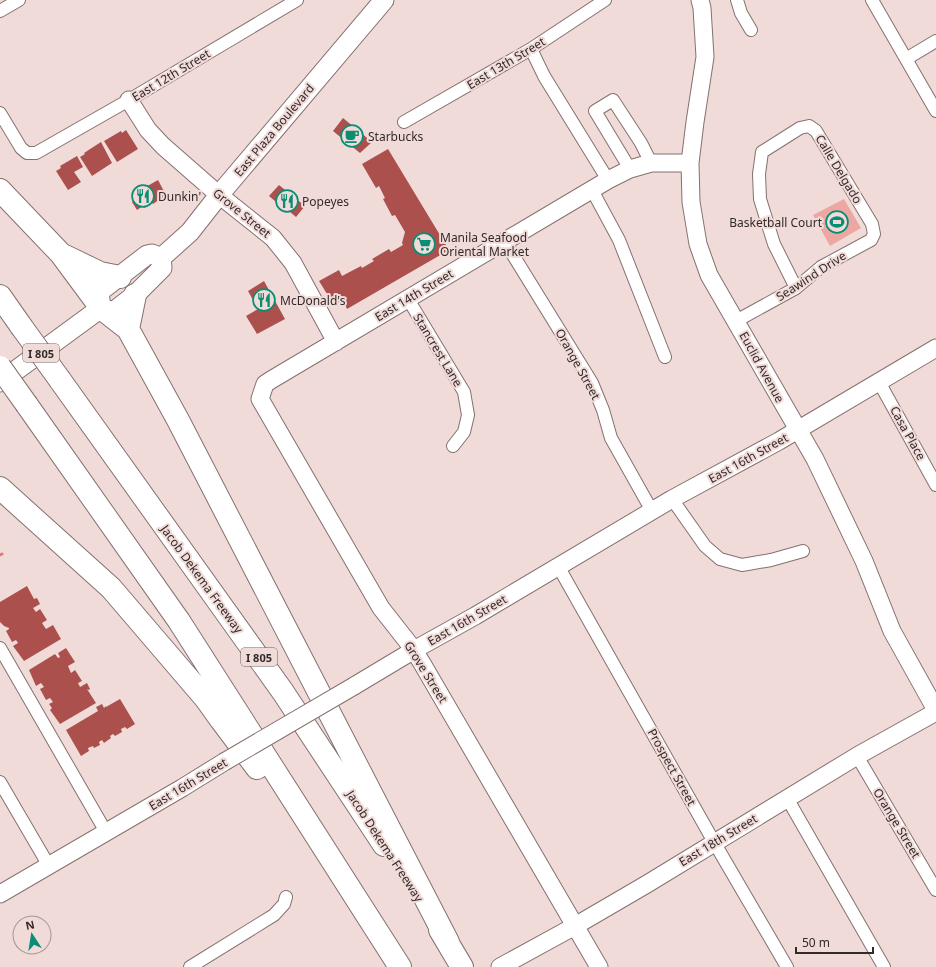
<svg xmlns="http://www.w3.org/2000/svg" width="936" height="967" font-family="'Noto Sans',sans-serif">
<style>
.green{fill:#eca7a2}
.lines{fill:none;stroke-linecap:round;stroke-linejoin:round}
.stream{stroke:#dd7c78;stroke-width:3}
.building{fill:#ac504e}
.street-casing{stroke:#84716f;stroke-width:14}
.secondary-casing{stroke:#84716f;stroke-width:19}
.primary-casing{stroke:#84716f;stroke-width:21}
.highway-casing{stroke:#84716f;stroke-width:24}
.street{stroke:#fff;stroke-width:12}
.secondary{stroke:#fff;stroke-width:17}
.primary{stroke:#fff;stroke-width:19}
.highway{stroke:#fff;stroke-width:22}
.secondary-bridge-casing{stroke:#84716f;stroke-width:19;stroke-linecap:butt}
.highway-bridge-casing{stroke:#84716f;stroke-width:24;stroke-linecap:butt}
.secondary-bridge{stroke:#fff;stroke-width:17}
.highway-bridge{stroke:#fff;stroke-width:22}
.labels{text-anchor:middle;dominant-baseline:central;stroke-width:4;stroke-linejoin:round;paint-order:stroke}
.shield{fill:#f1dbd9;stroke:#6b5f5e;stroke-width:1}
.shield-label{font-size:11px;font-weight:bold;fill:#322a29}
.street-label{font-size:12px;fill:#322a29;stroke:#f1dbd9}
.poi-label{font-size:12px;fill:#322a29;stroke:#f1dbd9;text-anchor:start}
</style>
<rect width="100%" height="100%" fill="#f1dbd9"/>
<path class="green" d="M844,199L861,228L830,246L813,215Z"/>
<g class="lines">
<path class="stream" d="M0,555L2,554"/>
</g>
<path class="building" d="M343,118L372,142L360,153L333,131Z
M126,130L138,149L117,162L104,141L121,131L122,133Z
M101,142L112,163L92,176L80,157L85,154L84,153Z
M388,149L449,250L347,309L344,302L340,305L337,300L332,302L319,281L339,270L342,276L361,266L362,268L374,261L372,259L389,249L391,252L403,245L402,243L405,232L395,215L392,216L383,199L385,198L379,186L376,188L362,164Z
M77,156L83,167L74,172L81,182L68,190L56,171L61,168L60,166Z
M158,180L166,195L153,204L152,203L144,208L143,206L137,210L132,202L138,198L135,193Z
M279,185L305,206L296,217L283,206L282,207L269,196Z
M264,281L285,319L257,334L246,316L258,309L248,291Z
M27,586L34,599L37,598L40,604L33,608L36,612L40,609L47,620L42,623L46,629L53,625L61,639L24,661L13,646L18,643L16,640L12,642L6,631L9,629V628L4,626L0,622V602Z
M66,648L75,662L68,666L71,673L75,670L82,681L78,683L80,687L87,683L90,689L89,690L87,689L96,703L60,724L50,710L52,708L49,704L53,702L50,698L46,700L40,689L44,687L41,683L36,686L29,670L55,654L58,658L60,657L58,653Z
M120,699L135,724L127,729L125,727L121,729L122,732L115,736L113,734L110,736L111,738L104,743L102,740L99,742L100,745L94,748L93,746L88,748L89,751L81,756L66,730L98,711L96,707L102,704L104,708L106,706V707Z"/>
<g class="lines">
<g class="street-casing">
<path id="street" d="M737,0L741,13L751,30
M872,0L936,111
M0,11L19,0
M531,49L544,76L608,180
M906,59L936,41
M0,113L21,148L27,153H36L129,100L297,0
M404,122L531,49L605,0
M630,169L595,111L613,100L641,143L651,163
M592,190L619,240L665,357
M505,242L592,383L603,410L611,438L652,511
M408,299L464,392L468,415L464,432L453,446
M736,321L796,288L821,267L871,240L874,234L872,224L816,131L809,126L800,128L762,152L759,174L760,199L774,244L796,288
M879,382L936,485
M672,499L705,546L720,559L742,565L771,560L803,551
M558,566L714,842L787,967
M0,648L106,832
M857,756L936,890
M0,782L49,866
M787,798L884,967
M190,967L274,915L284,904L286,897"/>
</g>
<g class="secondary-casing">
<path id="secondary" d="M700,0L702,8L705,57L695,122L690,163L691,202L698,244L709,275L815,459L864,561L892,631L936,710
M129,100L148,130L163,146L219,195L273,238L293,263L336,342
M354,686L414,650L475,616L672,499L779,441L936,348
M0,894L182,788L224,762
M500,967L575,926L647,884L857,756L936,712
M599,967L423,665L414,650L381,608L260,399L265,384L271,380L608,180L630,169L651,163H690"/>
</g>
<g class="primary-casing">
<path id="primary" d="M161,258L190,232L219,195L384,0
M101,308L99,292L147,255L152,254L161,258
M101,308L113,312L135,295L162,268L161,258
M0,382L101,308"/>
</g>
<g class="highway-casing">
<path id="highway" d="M0,190L61,254L101,308L128,329L178,420L448,942
M65,256L100,273L120,277
M0,296L21,326
M128,329L135,295
M60,380L283,692L384,845
M27,405L179,621L400,967
M0,488L111,588L206,699L221,720L257,768
M440,930L462,967"/>
</g>
<use href="#street" class="street"/>
<use href="#secondary" class="secondary"/>
<use href="#primary" class="primary"/>
<use href="#highway" class="highway"/>
<g class="secondary-bridge-casing">
<path id="secondary-bridge" d="M224,762L354,686"/>
</g>
<g class="highway-bridge-casing">
<path id="highway-bridge" d="M21,326L60,380
M0,367L27,405"/>
</g>
<use href="#secondary-bridge" class="secondary-bridge"/>
<use href="#highway-bridge" class="highway-bridge"/>
</g>
<defs>
<g id="cafe-ring" transform="scale(1.15)"><circle r="9.5" fill="#f1dbd9" stroke="#098d73" stroke-width="1.5"/><path d="M-5.5-4.5H6V0H3Q3 3.5 0 3.5H-2.5Q-5.5 3.5-5.5 0ZM3-3.2v2h1.7v-2ZM-6 4.5H4V6H-6Z" fill="#098d73"/></g>
<g id="restaurant-ring" transform="scale(1.15)"><circle r="9.5" fill="#f1dbd9" stroke="#098d73" stroke-width="1.5"/><path d="M-5-6h1v4h1v-4h1v4h1v-4h1v5L-1.5 .5V6h-2V.5L-5-1ZM5-6V6H3V1.5H1.5Q1.5-4 5-6Z" fill="#098d73"/></g>
<g id="stadium-ring" transform="scale(1.15)"><circle r="9.5" fill="#f1dbd9" stroke="#098d73" stroke-width="1.5"/><path d="M0-5a6.5 5 0 1 0 0 10a6.5 5 0 1 0 0-10ZM-3.5-1.8h7v3.6h-7Z" fill="#098d73"/></g>
<g id="supermarket-ring" transform="scale(1.15)"><circle r="9.5" fill="#f1dbd9" stroke="#098d73" stroke-width="1.5"/><path d="M-6-5.5h2.5l.6 2H6L4.5 2H-2.5L-4.4-4H-6ZM-1.5 3.2a1.3 1.3 0 1 0 .1 0ZM3 3.2a1.3 1.3 0 1 0 .1 0Z" fill="#098d73"/></g>
</defs>
<g fill-rule="evenodd">
<use href="#cafe-ring" x="352" y="136"/>
<use href="#restaurant-ring" x="143" y="196"/>
<use href="#restaurant-ring" x="287" y="201"/>
<use href="#stadium-ring" x="837" y="222"/>
<use href="#supermarket-ring" x="424" y="244"/>
<use href="#restaurant-ring" x="264" y="300"/>
</g>
<g class="labels">
<g class="shield">
<rect x="23" y="344" width="36" height="18" rx="3"/>
<rect x="241" y="648" width="36" height="18" rx="3"/>
</g>
<g class="shield-label">
<text x="41" y="353">I 805</text>
<text x="259" y="657">I 805</text>
</g>
<g class="street-label">
<text transform="translate(506 63) rotate(-31)">East 13th Street</text>
<text transform="translate(171 75) rotate(-31)">East 12th Street</text>
<text transform="translate(274 130) rotate(-50)">East Plaza Boulevard</text>
<text transform="translate(839 169) rotate(59)">Calle Delgado</text>
<text transform="translate(242 213) rotate(39)">Grove Street</text>
<text transform="translate(811 276) rotate(-33)">Seawind Drive</text>
<text transform="translate(414 295) rotate(-31)">East 14th Street</text>
<text transform="translate(438 350) rotate(59)">Stancrest Lane</text>
<text transform="translate(578 364) rotate(61)">Orange Street</text>
<text transform="translate(762 367) rotate(61)">Euclid Avenue</text>
<text transform="translate(908 433) rotate(61)">Casa Place</text>
<text transform="translate(748 458) rotate(-29)">East 16th Street</text>
<text transform="translate(202 579) rotate(54)">Jacob Dekema Freeway</text>
<text transform="translate(467 620) rotate(-30)">East 16th Street</text>
<text transform="translate(426 672) rotate(58)">Grove Street</text>
<text transform="translate(672 767) rotate(61)">Prospect Street</text>
<text transform="translate(188 784) rotate(-31)">East 16th Street</text>
<text transform="translate(897 823) rotate(59)">Orange Street</text>
<text transform="translate(718 840) rotate(-31)">East 18th Street</text>
<text transform="translate(385 846) rotate(57)">Jacob Dekema Freeway</text>
</g>
<g class="poi-label">
<text x="368" y="136">Starbucks</text>
<text x="158" y="196">Dunkin'</text>
<text x="302" y="201">Popeyes</text>
<text x="822" y="222" text-anchor="end">Basketball Court</text>
<text x="440" y="237">Manila Seafood<tspan x="440" dy="14">Oriental Market</tspan></text>
<text x="280" y="300">McDonald's</text>
</g>
</g>
<g transform="translate(32 935) rotate(348)"><circle r="19" fill="#f1dbd9" stroke="#a59493"/>
<path d="M0-3L7 15L0 10L-7 15Z" fill="#098d73"/>
<text y="-6" font-size="11" font-weight="bold" text-anchor="middle" fill="#322a29">N</text>
</g>
<path d="M796 947v6h77v-6" fill="none" stroke="#322a29" stroke-width="2"/>
<text x="802" y="947" font-size="12" fill="#322a29" stroke="#f1dbd9" stroke-width="3" paint-order="stroke">50 m</text>
</svg>
